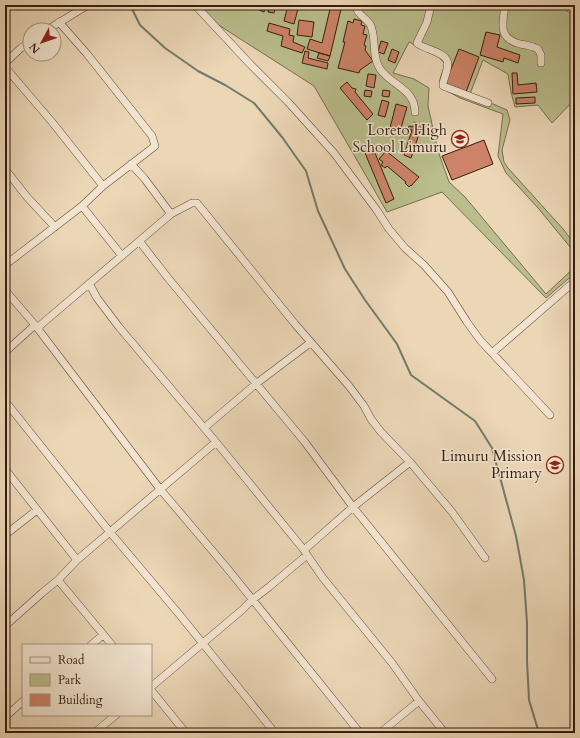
<svg xmlns="http://www.w3.org/2000/svg" width="580" height="738" font-family="Cardo,serif">
<style>
.green{fill:#babd8c;stroke:#786d4d}
.lines{fill:none;stroke-linecap:round;stroke-linejoin:round}
.stream{stroke:#717b6b;stroke-width:2}
.building{fill:#cc8367;stroke:#351d0e}
.street-casing{stroke:#624b38;stroke-width:8}
.street{stroke:#f2e4d0;stroke-width:7}
.labels{text-anchor:middle;dominant-baseline:central;stroke-width:3;stroke-linejoin:round;paint-order:stroke}
.poi-label{font-size:15px;fill:#351d0e;stroke:#f2e4d0;text-anchor:end}
</style>
<rect width="100%" height="100%" fill="#ebd6b6"/>
<filter id="stains"><feTurbulence type="fractalNoise" baseFrequency=".005" numOctaves="4"/><feColorMatrix values="0 0 0 0 .2 0 0 0 0 .09 0 0 0 0 .02 0 0 0 .5 -.17"/></filter>
<radialGradient id="worn" r=".72"><stop offset=".6" stop-color="#630" stop-opacity="0"/><stop offset="1" stop-color="#630" stop-opacity=".3"/></radialGradient>
<path class="green" d="M198,5H559L575,17V99L552,123L538,105L515,107L511,92L508,74L483,60L470,94L507,110L510,120L502,150L504,162L508,168L564,230L575,245V253L538,208L506,173L498,156L503,114L460,98L440,87V79L445,64L438,56L409,42L393,73L414,79L429,88L428,106L438,151L449,182L465,197L546,294L575,267V273L546,298L442,192L387,212L314,86L217,24Z"/>
<g class="lines">
<path class="stream" d="M130,5L140,25L165,48L198,71L225,85L254,103L282,137L306,171L318,211L345,269L365,300L397,344L411,375L475,421L492,448L516,536L524,580L527,623V661L529,700L539,733"/>
</g>
<path class="building" d="M258,5H266L264,12L257,9Z
M269,5H276L274,13L268,12Z
M288,5H299L294,24L284,21Z
M331,5L338,7V5H342L330,56L307,49L310,39L322,43Z
M354,19L362,21L361,25L365,26L363,34L367,35L364,45L366,46L365,50L373,61L360,70L359,73L338,68L345,42H343L348,21L353,23Z
M299,20L314,22L312,37L297,35Z
M269,23L290,29L289,35L294,36L293,42L305,47L302,53L281,46L283,36L267,31Z
M486,32L500,35L497,47L520,55L518,63L504,58L503,62L480,55Z
M381,41L388,43L384,54L378,52Z
M392,49L399,52L395,63L388,60Z
M459,49L479,57L466,92L445,84Z
M305,51L309,52L308,58L328,63L327,69L302,63Z
M319,53L330,56L328,61L317,58Z
M512,73H517L518,85L536,83L537,92L513,94Z
M368,74L376,75L374,88L366,86Z
M347,82L352,88L356,89L355,92L373,114L367,120L340,88Z
M365,90L372,91L371,97L364,96Z
M383,90L390,91L389,97L382,96Z
M535,97V103L516,104V98Z
M382,100L389,102L385,117L378,115Z
M396,104L407,107L399,135L389,132Z
M414,122L422,125L411,158L404,155L412,130L408,129L409,126L413,127Z
M484,140L493,164L452,180L442,156Z
M370,151L372,154L375,153L394,199L386,203L365,153Z
M386,151L419,177L411,186V185L409,187L405,183L406,182L387,166L385,168L381,165L383,162L379,159Z"/>
<g class="lines">
<g class="street-casing">
<path id="street" d="M195,5L250,64L288,102L334,153L376,209L389,229L405,248L424,265L448,292L467,322L480,340L550,415
M356,5C356,14 365,17 370,24C377,37 371,56 380,69C391,85 415,89 415,112
M431,5L427,22L417,43C420,46 424,47 429,49C452,58 450,61 443,83V86L488,103
M505,5C503,23 497,38 520,44C526,45 532,46 538,49L541,55V63
M47,30L88,5
M5,63L21,48L30,42
M5,67L52,122L103,186
M131,164L144,178L171,214
M5,169L27,197L55,227
M82,206L122,256
M140,242L168,278L304,441L353,507L492,679
M5,265L82,206L103,186L155,146L152,136L87,54L59,22
M5,290L35,325L160,489L227,568L360,733
M37,328L171,214L192,203H197L295,324L349,386L364,406L371,419L381,432L410,462L452,512L485,558
M5,352L35,325
M492,353L575,281
M5,401L109,531L179,614L275,733
M204,428L257,383L310,343
M216,442L304,550L307,555L323,578L392,663L419,701L445,733
M5,469L77,560L58,580L112,645
M5,535L37,510
M304,550L353,507L410,462
M77,560L216,442L119,327L97,298L90,285
M5,626L42,593L58,580
M91,645L103,635
M151,687L242,610L252,600L269,587L307,555
M151,690L186,733
M5,717L23,701
M94,733L116,715
M380,733L419,701"/>
</g>
<use href="#street" class="street"/>
</g>
<defs>
<g id="school-ring" transform="scale(0.9)"><circle r="9.5" fill="#f2e4d0" stroke="#8f2418" stroke-width="1.5"/><path d="M0-5L7-2L0 1L-7-2ZM-4 1L0 2.5L4 1V4Q0 6-4 4Z" fill="#8f2418"/></g>
</defs>
<g fill-rule="evenodd">
<use href="#school-ring" x="460" y="139"/>
<use href="#school-ring" x="555" y="465"/>
</g>
<g class="labels">
<g class="poi-label">
<text x="447" y="130">Loreto High<tspan x="447" dy="17">School Limuru</tspan></text>
<text x="542" y="456">Limuru Mission<tspan x="542" dy="17">Primary</tspan></text>
</g>
</g>
<rect width="580" height="738" fill="none" stroke="#ebd6b6" stroke-width="20"/>
<rect x="6" y="6" width="568" height="726" fill="none" stroke="#351d0e" stroke-width="2"/>
<rect x="10" y="10" width="560" height="718" fill="none" stroke="#351d0e"/>
<rect x="22" y="644" width="130" height="72" fill="#f2e4d0" stroke="#a69482"/>
<rect x="30" y="657" width="20" height="6" fill="#f2e4d0" stroke="#a69482"/>
<text x="58" y="664" font-size="12" fill="#351d0e">Road</text>
<rect x="30" y="674" width="20" height="12" fill="#babd8c" stroke="#a69482"/>
<text x="58" y="684" font-size="12" fill="#351d0e">Park</text>
<rect x="30" y="694" width="20" height="12" fill="#cc8367" stroke="#a69482"/>
<text x="58" y="704" font-size="12" fill="#351d0e">Building</text>
<g transform="translate(42 42) rotate(230)"><circle r="19" fill="#f2e4d0" stroke="#a69482"/>
<path d="M0-3L7 15L0 10L-7 15Z" fill="#8f2418"/>
<text y="-6" font-size="11" font-weight="bold" text-anchor="middle" fill="#351d0e">N</text>
</g>
<rect width="100%" height="100%" filter="url(#stains)"/>
<rect width="100%" height="100%" fill="url(#worn)"/>
</svg>
